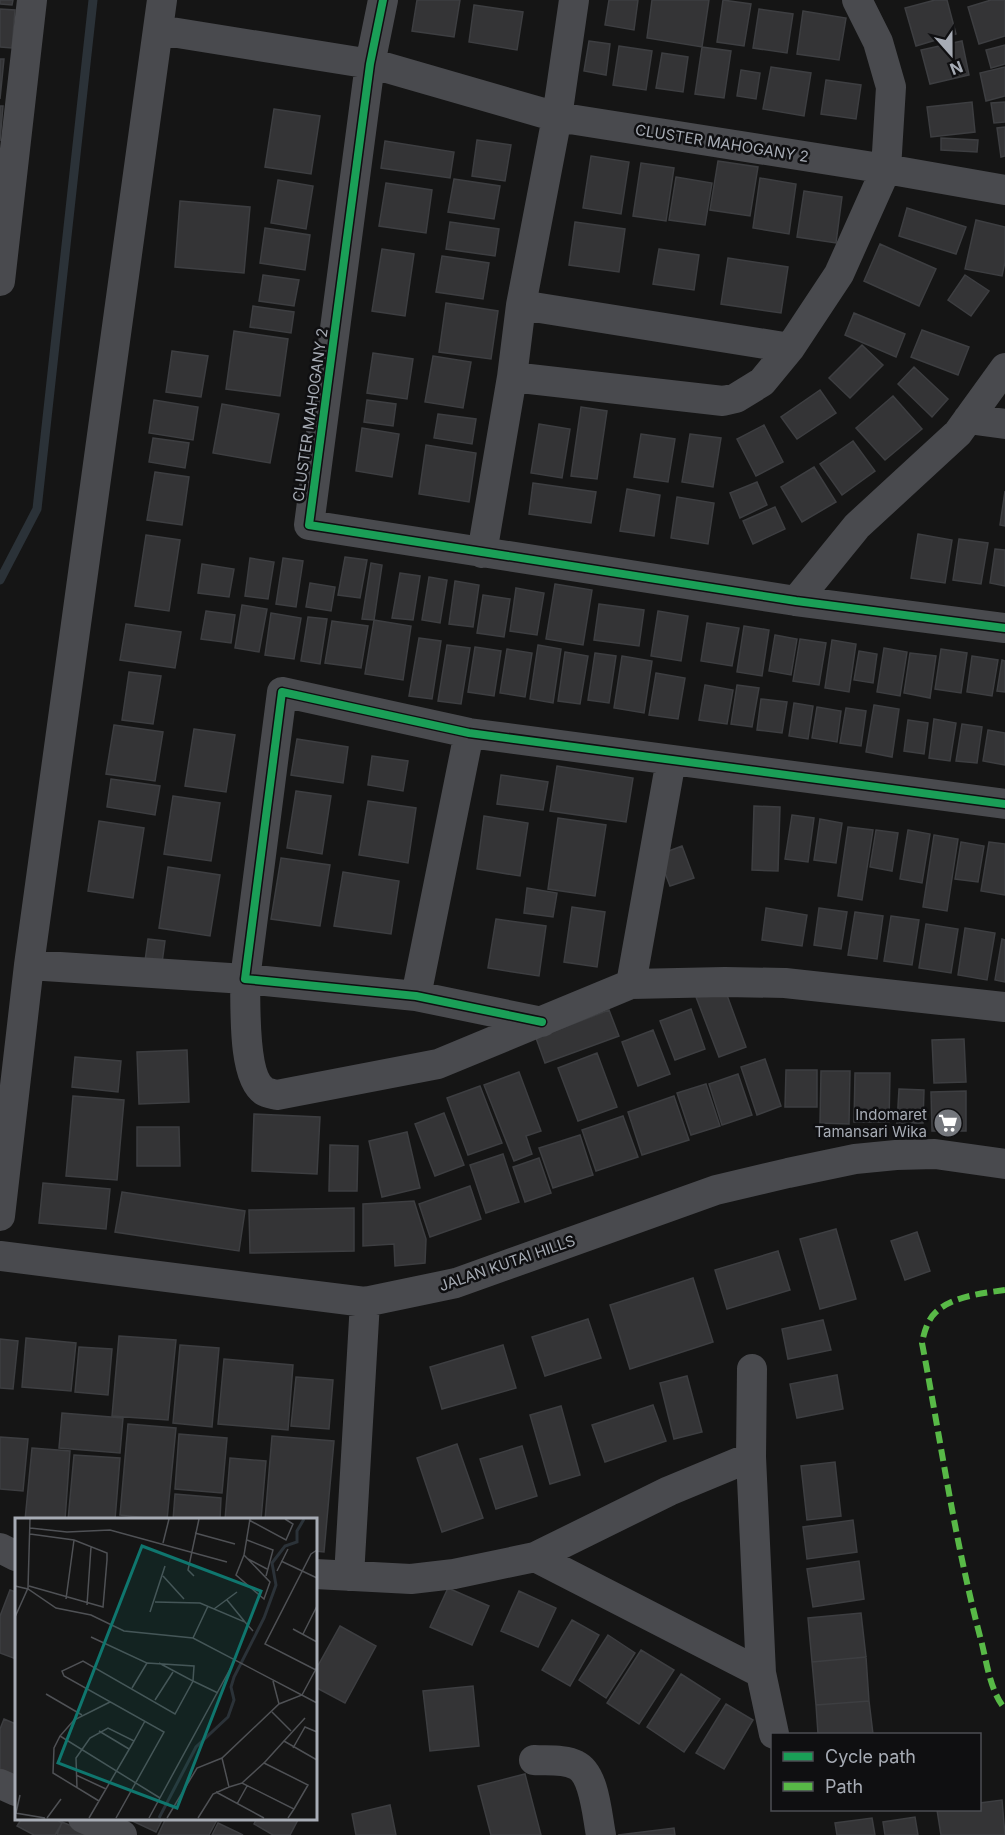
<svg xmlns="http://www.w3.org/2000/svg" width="1005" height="1835" font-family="Inter,sans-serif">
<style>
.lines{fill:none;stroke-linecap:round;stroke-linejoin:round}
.stream{stroke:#2b3238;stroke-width:9}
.building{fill:#343436;stroke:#3d3e41;stroke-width:1.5}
.minor{stroke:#494a4e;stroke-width:30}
.quiet{stroke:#58b947;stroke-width:6;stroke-dasharray:12 6;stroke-linecap:butt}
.cycleway-casing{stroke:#0f0f11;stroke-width:11}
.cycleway{stroke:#1a9f57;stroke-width:8}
.labels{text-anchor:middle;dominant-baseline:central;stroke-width:5;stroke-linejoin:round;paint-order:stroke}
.street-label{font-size:15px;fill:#a7acb5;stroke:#0f0f11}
.poi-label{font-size:15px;fill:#a7acb5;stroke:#0f0f11;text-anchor:end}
.inset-river{fill:none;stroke:#2b3238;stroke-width:3}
.inset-road{fill:none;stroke:#4f5155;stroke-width:1.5}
.view{fill:#0f766e;fill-opacity:0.15;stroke:#0f766e;stroke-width:3}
.inset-edge{fill:none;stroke:#a7acb5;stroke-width:3}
</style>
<rect width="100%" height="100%" fill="#151515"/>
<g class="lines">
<path class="stream" d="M0,580L37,509L93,0"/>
</g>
<path class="building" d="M0,0H13L12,5L0,4Z
M417,0H460L454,37L412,31Z
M609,0H638L634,30L605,25Z
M652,0H709L702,47L647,38Z
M723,0L751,4L744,46L717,42Z
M935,0H947L956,34L916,46L905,8Z
M991,0H1005V36L979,44L968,7Z
M474,5L523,12L517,50L469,42Z
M0,9L15,10L12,48L0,47Z
M759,9L793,14L787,53L753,48Z
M803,11L846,18L839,60L797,54Z
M589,41L610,44L606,75L584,71Z
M962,41L969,75L930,84L921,50Z
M1005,45V64L991,68L986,50Z
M619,46L652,51L646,90L613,85Z
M702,47L731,51L724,98L695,94Z
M662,53L688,57L683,92L656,88Z
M0,59H4L0,99Z
M771,67L811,73L804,116L763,109Z
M1005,67V96L986,101L980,73Z
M741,70L760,73L756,99L737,96Z
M826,80L861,85L856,119L821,114Z
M972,102L975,132L931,137L927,107Z
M1005,102V122L994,123L991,103Z
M0,106H3L0,141Z
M274,109L320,116L311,174L265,167Z
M1005,127V156L1001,157L997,128Z
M941,138L978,140L977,152L941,150Z
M477,140L511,145L505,181L472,176Z
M385,141L454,152L450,178L381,168Z
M591,156L629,162L621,214L583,208Z
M718,161L758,167L750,216L710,210Z
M641,163L674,168L666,221L633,216Z
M676,177L712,183L705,225L669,220Z
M760,178L796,184L789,234L753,228Z
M454,179L500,186L494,219L448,212Z
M278,180L313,186L306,229L271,223Z
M386,183L432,190L426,233L379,226Z
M804,191L842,197L836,243L797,237Z
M180,201L250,207L244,273L175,267Z
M907,208L966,227L956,254L899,236Z
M976,220L1005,227V262L1002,276L965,269Z
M450,222L499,229L495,256L446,249Z
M575,222L625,229L619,272L569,265Z
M265,228L310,235L305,270L260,263Z
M880,244L936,269L919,306L864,281Z
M382,249L414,254L405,316L372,311Z
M659,249L699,255L694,290L653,284Z
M442,256L489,263L483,299L436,292Z
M728,258L788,267L781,313L721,304Z
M263,275L299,280L294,306L259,301Z
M965,275L989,291L971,316L948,300Z
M446,303L498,311L491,359L439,352Z
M253,306L294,312L291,333L250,327Z
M854,313L905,334L896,357L845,335Z
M922,330L969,347L958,375L911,357Z
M234,331L288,339L280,396L226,389Z
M862,345L883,365L850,398L829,378Z
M172,351L208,356L201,397L166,392Z
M373,353L413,359L407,399L367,393Z
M433,356L471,362L463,408L425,402Z
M914,367L948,399L932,417L898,384Z
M820,390L836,413L797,439L781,417Z
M893,396L922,429L885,460L856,428Z
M154,400L198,407L193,440L149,433Z
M367,400L396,404L393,426L364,422Z
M222,404L279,414L270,463L213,453Z
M581,407L607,411L597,479L571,476Z
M438,414L476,419L472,444L434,438Z
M539,424L570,429L562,478L531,473Z
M764,425L783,462L756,476L737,439Z
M362,428L399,434L392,477L356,471Z
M641,434L675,439L668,482L634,477Z
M690,434L721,438L713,487L682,482Z
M153,438L189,443L185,468L149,462Z
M853,441L875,471L842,495L820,464Z
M426,445L476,453L469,502L419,494Z
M814,467L836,502L802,522L781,487Z
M155,472L189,477L182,525L147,520Z
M757,482L767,505L740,518L730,493Z
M533,483L596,492L591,523L529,514Z
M627,489L660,495L654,536L620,531Z
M1005,491V526L1000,525Z
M677,497L714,503L708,544L671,538Z
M775,507L785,529L753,544L743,521Z
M918,534L952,540L945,583L911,578Z
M146,535L180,540L169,611L135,606Z
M959,539L988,543L981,584L953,580Z
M995,549L1005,550V586L990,583Z
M345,557L367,560L360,598L338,595Z
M250,558L274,562L268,599L245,596Z
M283,558L303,561L296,607L276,604Z
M371,563L382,565L374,620L362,619Z
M202,564L234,569L229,597L198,593Z
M400,573L420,576L413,620L392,618Z
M429,577L447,580L440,623L422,620Z
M455,581L479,585L473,627L449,624Z
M310,583L335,587L331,611L306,607Z
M555,584L592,590L583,645L546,639Z
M516,588L544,593L537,635L510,631Z
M483,595L510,599L504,637L477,633Z
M599,604L644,610L639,646L594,640Z
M242,605L267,609L259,652L235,648Z
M206,611L235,615L231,643L201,639Z
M658,611L688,616L681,661L651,656Z
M271,613L301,618L294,659L265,655Z
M308,617L327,619L320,664L301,661Z
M374,620L411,626L403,680L365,674Z
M332,621L368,626L361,668L325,663Z
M707,623L739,628L732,666L701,661Z
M126,624L181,632L175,668L120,660Z
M744,626L769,630L762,676L737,672Z
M775,635L797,639L791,675L769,671Z
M419,638L441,641L432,699L409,696Z
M800,639L826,643L819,685L793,681Z
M832,640L856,644L849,692L825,688Z
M447,645L470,648L461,704L438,701Z
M538,645L561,649L553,703L530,699Z
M475,647L501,651L494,696L468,692Z
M884,648L907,652L900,696L877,692Z
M507,649L532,653L525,697L500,693Z
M941,649L967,653L961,693L935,689Z
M859,651L877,654L873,683L854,680Z
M565,652L588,656L580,704L558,701Z
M595,653L616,656L609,703L588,700Z
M910,653L936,656L930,698L904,693Z
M622,656L652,661L644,713L614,708Z
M972,656L998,660L992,696L967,692Z
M1002,660L1005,661V692L997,691Z
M129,672L161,676L153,724L122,720Z
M656,673L685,678L678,719L649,715Z
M705,685L733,690L727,724L699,720Z
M737,685L759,688L752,727L731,724Z
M761,699L787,702L782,733L757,730Z
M794,703L813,706L808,739L789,736Z
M874,705L899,709L892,757L866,752Z
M817,707L841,711L837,742L812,738Z
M846,708L866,711L861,746L840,743Z
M934,719L956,723L950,761L929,758Z
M908,720L928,723L924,754L904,751Z
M962,724L982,727L977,763L956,761Z
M114,725L163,732L155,781L106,774Z
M194,729L235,735L226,792L185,786Z
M988,730L1005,733V765L983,761Z
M297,739L348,747L343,783L291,775Z
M372,756L408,761L403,791L368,785Z
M557,766L633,778L626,822L550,811Z
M501,775L548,782L543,810L497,804Z
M111,779L160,786L155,815L107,807Z
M296,791L331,796L322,854L287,848Z
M173,796L220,803L211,861L164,854Z
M368,801L416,808L408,863L359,855Z
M754,806L780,807L778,871L752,870Z
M792,815L814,818L808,862L785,859Z
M484,816L528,823L520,876L477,869Z
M558,818L606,825L595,896L548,889Z
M820,819L842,823L836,863L814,860Z
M99,821L144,828L133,898L88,891Z
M848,827L873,830L862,900L838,896Z
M876,830L898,833L892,871L870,867Z
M908,830L930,834L922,883L900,879Z
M934,835L958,839L947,911L923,907Z
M961,842L984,846L978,882L955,879Z
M989,842L1005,844V895L981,891Z
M682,846L694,878L670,886L658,855Z
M281,858L330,865L320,926L271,919Z
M168,867L220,875L210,936L159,928Z
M343,872L399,881L391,934L334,926Z
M527,888L557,893L553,917L524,913Z
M572,907L605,912L597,967L564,962Z
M766,908L807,915L802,946L762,940Z
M819,908L847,912L841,949L814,945Z
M855,912L883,916L877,959L848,955Z
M891,916L919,920L912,965L884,961Z
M496,919L546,926L539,976L488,968Z
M926,924L958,929L951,973L919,968Z
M965,928L995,933L987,980L958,975Z
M148,939L165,941L162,963L145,961Z
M1002,939L1005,940V982L995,980Z
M724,987L746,1047L719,1057L696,997Z
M691,1009L705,1049L675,1060L660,1021Z
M609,1010L619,1036L545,1063L536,1038Z
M653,1030L670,1074L638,1086L622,1042Z
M964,1039L966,1082L934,1083L932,1040Z
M187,1050L189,1102L139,1104L137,1052Z
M597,1053L617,1107L578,1121L558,1068Z
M75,1057L121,1061L118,1092L72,1087Z
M765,1059L781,1106L757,1115L741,1067Z
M786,1070H817V1107H785Z
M821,1071H850L849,1124L820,1123Z
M519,1072L541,1131L526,1136L532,1154L514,1161L484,1085Z
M855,1073H890L889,1122H854Z
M738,1074L752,1115L722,1125L709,1084Z
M706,1084L720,1126L691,1135L677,1093Z
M480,1086L502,1143L468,1155L447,1098Z
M899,1089L924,1090L923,1123H897Z
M966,1091V1131H932L931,1092Z
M73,1096L124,1100L117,1180L66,1176Z
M674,1096L689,1140L642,1155L628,1112Z
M444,1113L464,1165L435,1176L415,1124Z
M254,1114L320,1117L317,1174L252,1171Z
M623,1116L638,1157L596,1171L582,1130Z
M137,1127H179L180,1166H137Z
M407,1132L420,1188L382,1197L369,1141Z
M580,1135L593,1175L553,1188L539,1148Z
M330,1145L358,1146L357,1191H329Z
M503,1154L519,1202L486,1213L470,1165Z
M539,1158L551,1193L525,1202L513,1167Z
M43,1183L110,1189L106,1229L39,1223Z
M470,1186L481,1219L430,1237L419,1204Z
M122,1192L245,1211L239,1251L115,1232Z
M414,1201L426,1239L425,1263L395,1266L394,1244L363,1246V1204Z
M354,1208V1251L250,1253L249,1210Z
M836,1229L856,1299L820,1309L800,1239Z
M917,1232L930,1271L905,1280L891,1241Z
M778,1251L790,1290L727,1309L715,1270Z
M693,1278L713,1342L630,1369L610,1305Z
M588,1319L601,1358L545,1376L532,1337Z
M823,1320L831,1350L788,1359L782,1329Z
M119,1336L176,1340L168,1420L112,1416Z
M26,1338L76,1343L71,1391L22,1387Z
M0,1339L18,1341L13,1389L0,1388Z
M180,1345L219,1348L212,1427L173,1423Z
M503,1345L516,1388L442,1409L430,1367Z
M79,1347L112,1349L108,1395L75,1392Z
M224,1359L293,1365L288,1430L218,1424Z
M837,1375L843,1409L797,1418L790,1384Z
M687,1376L702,1432L674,1439L660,1383Z
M296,1377L333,1380L329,1429L291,1426Z
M653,1405L666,1441L605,1462L592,1425Z
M561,1406L580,1475L550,1484L530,1415Z
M62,1413L123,1418L120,1453L59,1448Z
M128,1424L176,1428L167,1520L120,1515Z
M179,1434L227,1438L222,1493L175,1489Z
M272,1436L334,1441L324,1552L315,1551V1520H265Z
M0,1437L28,1439L23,1491L0,1489Z
M457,1444L483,1518L442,1532L417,1458Z
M522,1446L537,1496L496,1509L480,1459Z
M32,1448L70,1451L65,1520H25Z
M74,1455L120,1458L115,1520H68Z
M230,1458L266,1461L261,1520H225Z
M835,1462L841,1516L807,1520L801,1466Z
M175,1494L221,1498L220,1520H173Z
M853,1520L857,1552L807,1559L803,1527Z
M859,1561L864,1599L813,1607L807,1569Z
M448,1588L489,1606L472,1645L430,1627Z
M10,1590L16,1592V1659L0,1653V1616Z
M519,1591L556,1608L538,1647L501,1631Z
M861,1613L866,1657L812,1662L808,1618Z
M572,1620L599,1635L570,1686L542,1670Z
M340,1626L376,1646L345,1703L315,1687V1671Z
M608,1635L635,1653L606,1698L579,1680Z
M641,1650L674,1670L639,1724L607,1703Z
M866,1657L869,1701L816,1705L812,1662Z
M681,1674L720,1699L684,1752L647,1727Z
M473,1686L479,1746L430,1751L423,1691Z
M869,1701L873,1734H818L816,1705Z
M726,1704L753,1720L724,1769L696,1753Z
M4,1719L16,1724V1776L0,1769V1729Z
M525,1774L541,1835H491L478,1786Z
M1002,1800L1005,1835H941L937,1810H980V1803Z
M390,1805L396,1835H356L352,1814Z
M915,1817L918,1835H885L883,1822Z
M22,1818H54L62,1823L55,1835H34L17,1826Z
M126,1818H163L156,1832Z
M166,1818H218L209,1835H158Z
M257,1818H299L290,1835H273L254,1824Z
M872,1818L875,1835H837L835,1823Z
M62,1822L89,1833L88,1835H57Z
M218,1823L243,1835H212Z
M674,1828L675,1835H618Z"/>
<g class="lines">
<path class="minor" d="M383,0L370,64L309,525L796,601L1005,628
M159,30L377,65L557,117L886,169L1005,190
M0,281L32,0
M521,305L790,348
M512,377L521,305L557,117L574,0
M968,419L1005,424
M482,553L512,377L723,401L736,398L762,382L790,348L839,274L886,169L891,87L878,42L857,0
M796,601L857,526L958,433L1005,368
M671,760L631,984L725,982L785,983L1005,1007
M29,965L245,979C246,1004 242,1076 264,1091C267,1093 273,1094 277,1095L438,1064L631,984
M416,996L469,733
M542,1022L416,996L245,979L282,692L469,733L1005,804
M0,1216L29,965L162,0
M0,1256L365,1302L456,1283L716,1190L788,1173L855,1159L896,1155L935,1154L1005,1164
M752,1369L751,1457L761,1673L774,1734
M0,1548L16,1556
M535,1557L761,1673
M315,1574L411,1579L454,1574L535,1557L669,1491L751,1457
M349,1576L365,1302
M534,1760C546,1761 565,1759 576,1765C595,1774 597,1816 601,1835
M0,1784L16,1791
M83,1818L122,1835"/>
<path class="quiet" d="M1005,1290C984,1293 953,1296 936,1312C928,1319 924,1332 922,1343C941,1442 955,1543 981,1640C987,1663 990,1691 1005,1709"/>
<g class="cycleway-casing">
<path id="cycleway" d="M383,0L370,64L309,525L796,601L1005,628
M542,1022L416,996L245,979L282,692L469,733L1005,804"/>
</g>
<use href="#cycleway" class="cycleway"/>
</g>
<defs>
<g id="supermarket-disc" transform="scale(1.5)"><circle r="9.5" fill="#74777d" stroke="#0f0f11"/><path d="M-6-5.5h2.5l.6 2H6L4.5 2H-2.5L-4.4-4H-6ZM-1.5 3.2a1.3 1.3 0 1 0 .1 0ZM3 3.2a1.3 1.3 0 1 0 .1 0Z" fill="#fff"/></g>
</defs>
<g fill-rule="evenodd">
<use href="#supermarket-disc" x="948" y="1123"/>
</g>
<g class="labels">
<g class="street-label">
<text transform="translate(722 143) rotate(9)">CLUSTER MAHOGANY 2</text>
<text transform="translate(310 415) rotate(-82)">CLUSTER MAHOGANY 2</text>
<text transform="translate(507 1263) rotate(-19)">JALAN KUTAI HILLS</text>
</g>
<g class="poi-label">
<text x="927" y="1114">Indomaret<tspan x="927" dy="17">Tamansari Wika</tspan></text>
</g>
</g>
<g transform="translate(15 1518)">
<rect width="302" height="302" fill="#151515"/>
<path class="inset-river" d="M144,300L181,229L213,199L219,182L216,169L219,159L249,100L261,67L257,45L270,28L282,24V13L289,1"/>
<path class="inset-road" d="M234,2L271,22L278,6L270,1M15,10L52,14L95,12L212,44M180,15L220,26M232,22L258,32L251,58M148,25L154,1M229,37L255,64L249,81L221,57L229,37L235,1M233,41L252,51M266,43L302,60M262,53L273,31M148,58L169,81M179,58L173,52L184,1M0,68L13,71L41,90L76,97L109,113L178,120L302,185M14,68L88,89L92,42V35L59,22L15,16M51,81L59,22M212,82L230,104M140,84L185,85L230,104L238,113M72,87L76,29M199,91L222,74M135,94L150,48M0,99L13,70L15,1M278,111L302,124M288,116L302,88M76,119L132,145L117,170M178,120L193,88M132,145L179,148L178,163L203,175M301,152L250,126L296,36L302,32M258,163L264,186M31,176L67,197M140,182L158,154M95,184L59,202L45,218L145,280M257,194L276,213M84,213L114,231M45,218L39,230L38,255L84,283M269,223L290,200M278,230L290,209L302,214M249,245L269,223L302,242M61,257L91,271M227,265L249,245L293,267L279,291M214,269L227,265L279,291L273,300M62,270L61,240L75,220L93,210L119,223L130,203M201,274L249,300M222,286L232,268M1,295L5,277M0,300V295L30,300M32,300L46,281M74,300L119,223M101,300L149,214L49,158L47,153L68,143L160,196L178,163L144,145M134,300L220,142M152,300L182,250L207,240L264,186L287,177L302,149M183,300L198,276L214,269L207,240"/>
<path class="view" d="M127,28L246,73L162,290L43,245Z"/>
<rect width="302" height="302" class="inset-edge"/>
</g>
<rect x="771" y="1733" width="210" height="78" fill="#0f0f11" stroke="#4c4e53" stroke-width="1.5"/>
<rect x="783" y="1752" width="30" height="9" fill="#1a9f57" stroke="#4c4e53" stroke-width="1.5"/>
<text x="825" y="1763" font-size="18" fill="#a7acb5">Cycle path</text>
<rect x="783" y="1782" width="30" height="9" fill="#58b947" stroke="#4c4e53" stroke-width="1.5"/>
<text x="825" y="1793" font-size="18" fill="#a7acb5">Path</text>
<g transform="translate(951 54) rotate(159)" stroke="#0f0f11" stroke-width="4.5" paint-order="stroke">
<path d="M0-4.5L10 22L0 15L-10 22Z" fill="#a7acb5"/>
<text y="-9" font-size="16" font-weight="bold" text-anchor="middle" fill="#a7acb5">N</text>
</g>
</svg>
